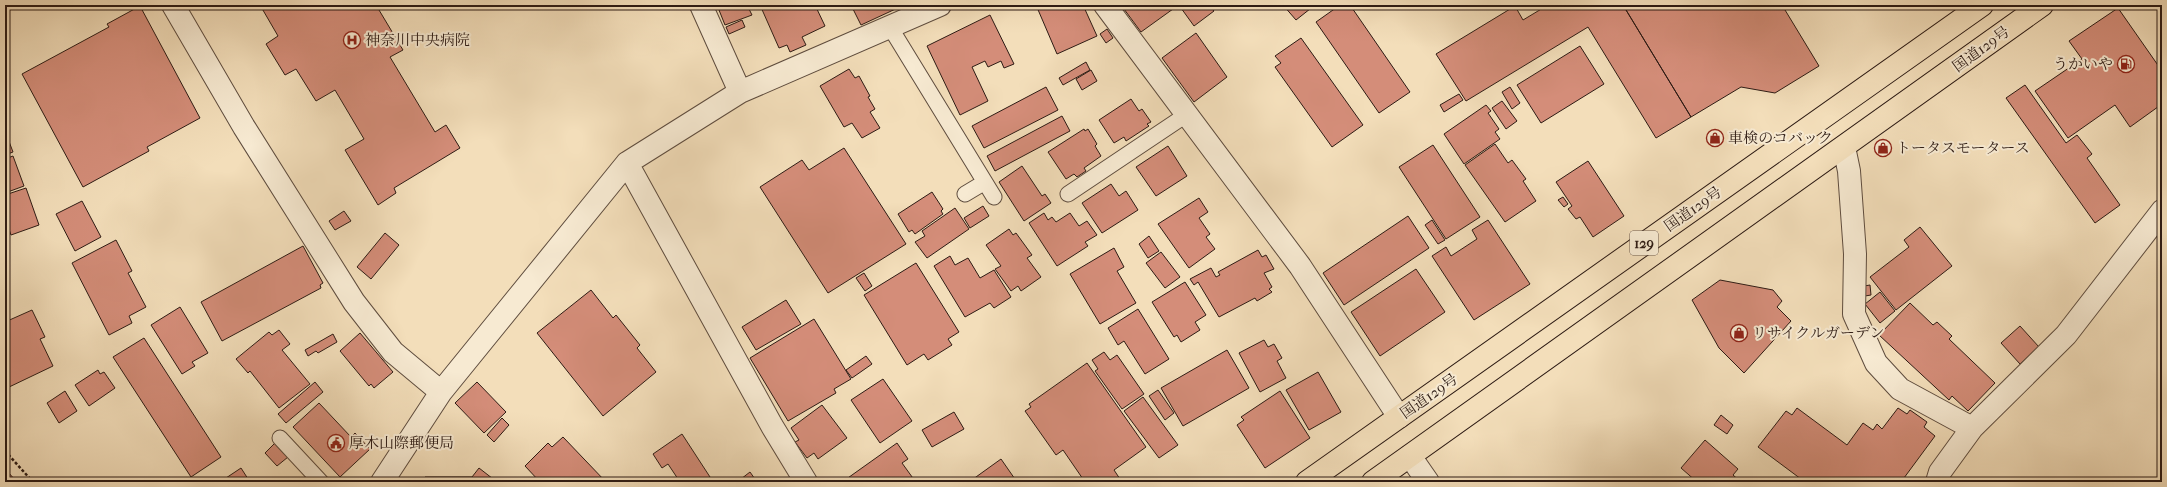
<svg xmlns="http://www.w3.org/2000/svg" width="2167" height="487" font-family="'IM FELL French Canon','Noto Serif JP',serif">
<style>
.building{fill:#d48d79;stroke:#2d1b14}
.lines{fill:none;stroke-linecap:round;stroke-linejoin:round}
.lane-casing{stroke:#5e4c3e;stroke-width:17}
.street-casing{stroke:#5e4c3e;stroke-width:24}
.highway-casing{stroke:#2d1b14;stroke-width:24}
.path{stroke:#2d1b14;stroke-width:2.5;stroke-dasharray:3 2;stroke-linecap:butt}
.lane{stroke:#f7ead2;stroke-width:15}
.street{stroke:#f7ead2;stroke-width:22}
.highway{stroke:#f3deba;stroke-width:22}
.labels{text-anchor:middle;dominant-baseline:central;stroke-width:4;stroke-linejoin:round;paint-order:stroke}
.shield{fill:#f7ead2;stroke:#6a594d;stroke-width:1}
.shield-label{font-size:14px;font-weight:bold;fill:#2d1b14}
.poi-label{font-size:15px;fill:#2d1b14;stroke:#f7ead2;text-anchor:start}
.street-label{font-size:15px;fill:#2d1b14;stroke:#f7ead2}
</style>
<rect width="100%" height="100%" fill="#f3deba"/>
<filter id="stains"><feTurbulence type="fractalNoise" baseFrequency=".005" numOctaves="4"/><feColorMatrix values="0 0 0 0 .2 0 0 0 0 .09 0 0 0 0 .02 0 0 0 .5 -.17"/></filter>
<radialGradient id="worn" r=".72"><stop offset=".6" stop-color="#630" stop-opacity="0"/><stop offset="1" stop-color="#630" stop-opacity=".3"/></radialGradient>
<path class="building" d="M5,5H21L5,12Z
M260,5H376L403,50L390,57L435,132L446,125L460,148L394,188L396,193L378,205L345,150L364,139L335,90L316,101L296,69L285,75L266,44L278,36Z
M717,5H747L752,15L725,25Z
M760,5H815L825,26L802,37L806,45L790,52L787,45L779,48Z
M851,5H902V6L861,25Z
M1036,5H1083L1097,36L1057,54Z
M1121,5H1170L1173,9L1141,32Z
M1184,5H1209L1214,11L1194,26L1181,8Z
M1283,5H1315L1296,20Z
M1340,5H1350L1410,92L1379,113L1316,22Z
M1548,5H1623L1691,117L1656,138L1588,27L1466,101L1436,54L1515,6L1523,20Z
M1623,5H1782L1819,66L1775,93L1741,87L1691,117Z
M140,6L200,118L147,147L149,151L83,187L22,74L109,27L107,24Z
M2118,8L2162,71V104L2130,127L2115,105L2068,138L2035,91L2082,59L2069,41Z
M990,15L1014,64L1004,68L1001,61L988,67L985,61L972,67L988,101L960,115L927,46Z
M742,20L745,27L729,34L726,27Z
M1107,29L1113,38L1106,43L1100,34Z
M1196,33L1227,77L1194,102L1162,58Z
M1301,38L1363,125L1332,147L1275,67L1281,63L1275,56Z
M1580,46L1604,84L1541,123L1517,85Z
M1086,62L1090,70L1063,85L1059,78Z
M849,69L855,78L859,76L870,96L868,97L875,109L870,112L880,128L862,138L852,123L844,127L820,86Z
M1091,70L1097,81L1082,90L1076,79Z
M2025,85L2066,143L2077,135L2092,154L2087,158L2120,205L2095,223L2006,98Z
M1046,87L1058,110L984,148L972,126Z
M1510,87L1520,103L1512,109L1502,92Z
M1459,94L1463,100L1444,112L1440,105Z
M1131,99L1139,111L1142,109L1151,122L1147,124L1149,126L1126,141L1124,137L1114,143L1099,120Z
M1502,101L1517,121L1506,129L1492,108Z
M1486,105L1491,111L1488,113L1499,129L1495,132L1500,139L1464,164L1444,134Z
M1062,116L1070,131L995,171L987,156Z
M1084,129L1085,131L1088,129L1097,144L1095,146L1101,156L1084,168L1086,171L1077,177L1074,174L1066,179L1048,152Z
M5,131L13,152L5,155Z
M1495,144L1508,163L1512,160L1526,179L1523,181L1536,201L1505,222L1465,165Z
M1433,145L1480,217L1446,239L1399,167Z
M1168,146L1187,176L1156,196L1136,167Z
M844,148L906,244L828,293L760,187L802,160L809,170Z
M13,156L24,186L5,193V159Z
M1588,161L1624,216L1593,237L1580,217L1576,219L1568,209L1572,206L1556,182Z
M1022,166L1042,196L1045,194L1051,203L1024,221L999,182Z
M1111,184L1119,196L1126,191L1138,210L1102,233L1082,203Z
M26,188L39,225L11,235L5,218V195Z
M932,192L943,209L941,211L943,214L915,234L912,230L909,232L898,214Z
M1563,197L1568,204L1564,207L1558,200Z
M1199,198L1208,212L1199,218L1210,234L1206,237L1215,249L1189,268L1158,224Z
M82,201L101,237L75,251L56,214Z
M983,206L989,216L970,228L964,218Z
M955,208L969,229L927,258L915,242L925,236L922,231Z
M344,211L351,221L335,230L329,221Z
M1044,213L1048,220L1052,217L1056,222L1070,213L1079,226L1087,221L1097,235L1085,242L1088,246L1057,266L1029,223Z
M1408,216L1429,248L1344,305L1323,273Z
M1432,220L1445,240L1438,244L1425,225Z
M1488,220L1530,284L1474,320L1432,256L1446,247L1451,256L1477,239L1472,230Z
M1920,227L1952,266L1896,310L1870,277L1909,247L1904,240Z
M1009,229L1013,235L1016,233L1032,255L1027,258L1041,277L1021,291L1018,286L1011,291L995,269L1001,266L986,245Z
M385,233L399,245L371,279L357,267Z
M1149,236L1159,251L1148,258L1139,244Z
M116,240L132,271L128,273L146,307L129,316L132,323L109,335L72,263Z
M303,246L323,283L320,285L321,288L222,341L201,302Z
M1114,248L1124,267L1117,271L1136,303L1100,324L1070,274Z
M1258,250L1262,257L1266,255L1274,269L1264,273L1272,287L1269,289L1272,292L1257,301L1255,298L1219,317L1198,282L1194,285L1190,279L1211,268L1216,277L1220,275L1218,272Z
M1161,252L1180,277L1165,288L1146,263Z
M950,256L955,265L968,258L980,278L994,270L1011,297L994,308L990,303L965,317L934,266Z
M916,263L959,332L948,339L952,345L928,360L924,354L907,365L864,295Z
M1416,269L1445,312L1380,356L1351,312Z
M864,273L872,286L865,291L856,278Z
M1720,280L1773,290L1782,301L1777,307L1791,321L1744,373L1719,348L1692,300Z
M1185,282L1206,315L1195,322L1200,330L1181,342L1177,335L1174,337L1152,302Z
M1870,285L1871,295L1865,296L1864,286Z
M591,290L613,318L616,315L640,345L637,348L656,372L603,416L537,333Z
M1880,292L1895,311L1880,323L1865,304Z
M786,300L801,324L756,350L742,327Z
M1910,303L1933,325L1937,322L1952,336L1949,339L1995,383L1968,411L1952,396L1949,400L1879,335Z
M180,307L208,353L192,362L195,366L182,374L151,325Z
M1138,309L1169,359L1145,374L1124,341L1118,345L1108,328Z
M32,310L45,337L40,339L53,366L7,388L5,384V322Z
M814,319L851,379L834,389L836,393L788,421L750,358Z
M2020,326L2039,347L2020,364L2001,343Z
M279,330L290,344L282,350L310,384L279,408L250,371L248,373L236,359L269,332L272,335Z
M360,333L393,372L374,388L371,384L369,386L340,351Z
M333,334L337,342L318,353L316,351L308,356L305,350Z
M144,338L221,457L191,477L113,357Z
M1264,340L1268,347L1274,344L1282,358L1277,361L1286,378L1260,392L1239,353Z
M1227,350L1249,388L1183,426L1161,388Z
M1104,352L1110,360L1117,355L1144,394L1122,409L1095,371L1098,369L1092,360Z
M866,356L872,364L852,378L846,370Z
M1087,363L1146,447L1114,470L1122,482H1085L1063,450L1056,455L1025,411L1031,407L1029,404Z
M98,370L100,374L104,372L115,388L89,406L75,385Z
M1318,372L1341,412L1309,430L1286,390Z
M883,379L912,421L880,443L851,400Z
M315,382L323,392L286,423L278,414Z
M477,382L506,412L484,433L455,403Z
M1158,390L1174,413L1165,420L1149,396Z
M65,391L77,411L59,423L47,403Z
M1280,391L1310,438L1265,468L1237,425L1244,420L1241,417Z
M1143,397L1178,445L1159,458L1124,411Z
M319,403L351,437L355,433L370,449L340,477L293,427Z
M822,405L847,438L818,459L814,453L807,458L795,442L799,440L791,428Z
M1797,408L1847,445L1863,423L1873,430L1877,424L1882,429L1898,408L1907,414L1910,410L1927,422L1924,427L1935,436L1901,482H1805L1758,447L1786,411L1792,415Z
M954,412L964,429L932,447L922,430Z
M1721,415L1733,425L1727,434L1714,425Z
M502,418L509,425L494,442L487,435Z
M682,434L710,477L702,482H680L668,464L662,468L653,454Z
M563,437L606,482H540L525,466L548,443L552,447Z
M1705,440L1738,469L1733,475L1741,482H1697L1681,468Z
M275,443L288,457L277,466L265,453Z
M897,443L908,459L902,463L915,481L846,482L845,480Z
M1001,459L1017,482H969Z
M241,468L250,482L254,479L255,482H220Z
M479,468L497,482H420L425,477H472Z
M7,471L17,482H5V472Z
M750,472L757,482H737Z"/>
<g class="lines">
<g class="lane-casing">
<path id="lane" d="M890,27L994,197
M965,194L985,182
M1068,194L1186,115
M280,438L321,482"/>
</g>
<g class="street-casing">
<path id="street" d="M173,5L244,127L354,302L393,352L441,392
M701,5L740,92
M1105,5L1300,266L1399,417
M1844,147L1849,171L1855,254L1854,314L1876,363L1900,389L1972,428
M627,163L772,426L806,482
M1410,456L1428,482
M382,482L441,392L627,163L740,92L940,5
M1937,482L1940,472L1972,428L2066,335L2162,211"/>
</g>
<g class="highway-casing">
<path id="highway" d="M1307,482L1982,5
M1373,482L2042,5"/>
</g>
<path class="path" d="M5,451L33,482"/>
<use href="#lane" class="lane"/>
<use href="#street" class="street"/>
<use href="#highway" class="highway"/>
</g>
<defs>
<g id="hospital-ring" transform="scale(0.9)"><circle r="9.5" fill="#f7ead2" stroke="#8f2418" stroke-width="1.5"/><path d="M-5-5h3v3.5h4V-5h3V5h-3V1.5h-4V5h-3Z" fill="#8f2418"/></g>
<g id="fuel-ring" transform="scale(0.9)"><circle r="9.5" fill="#f7ead2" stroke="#8f2418" stroke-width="1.5"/><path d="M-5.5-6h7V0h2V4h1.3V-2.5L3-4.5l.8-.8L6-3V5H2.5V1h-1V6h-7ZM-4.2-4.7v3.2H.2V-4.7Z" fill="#8f2418"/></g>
<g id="shop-ring" transform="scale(0.9)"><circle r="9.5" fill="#f7ead2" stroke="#8f2418" stroke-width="1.5"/><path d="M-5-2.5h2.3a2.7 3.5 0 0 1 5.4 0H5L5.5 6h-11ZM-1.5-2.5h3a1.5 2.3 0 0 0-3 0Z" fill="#8f2418"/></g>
<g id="civic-ring" transform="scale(0.9)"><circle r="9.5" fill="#f7ead2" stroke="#8f2418" stroke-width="1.5"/><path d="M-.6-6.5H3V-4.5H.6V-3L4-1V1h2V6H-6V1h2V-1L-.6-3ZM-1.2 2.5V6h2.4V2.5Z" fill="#8f2418"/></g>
</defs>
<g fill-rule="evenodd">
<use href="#hospital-ring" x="352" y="40"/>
<use href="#fuel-ring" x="2126" y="64"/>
<use href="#shop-ring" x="1715" y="138"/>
<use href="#shop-ring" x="1883" y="148"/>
<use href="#shop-ring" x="1739" y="333"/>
<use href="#civic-ring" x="336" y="443"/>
</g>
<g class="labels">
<rect class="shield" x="1630" y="231" width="28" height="24" rx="3"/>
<g class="shield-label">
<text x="1644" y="243">129</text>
</g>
<g class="poi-label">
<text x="365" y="40">神奈川中央病院</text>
<text x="2113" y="64" text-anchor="end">うかいや</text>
<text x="1728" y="138">車検のコバック</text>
<text x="1896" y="148">トータスモータース</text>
<text x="1752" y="333">リサイクルガーデン</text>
<text x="349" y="443">厚木山際郵便局</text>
</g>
<g class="street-label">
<text transform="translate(1981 49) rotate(-36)">国道129号</text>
<text transform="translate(1693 209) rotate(-35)">国道129号</text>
<text transform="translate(1429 396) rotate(-35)">国道129号</text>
</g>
</g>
<rect width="2167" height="487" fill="none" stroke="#f3deba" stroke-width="20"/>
<rect x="6" y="6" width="2155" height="475" fill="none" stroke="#2d1b14" stroke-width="2"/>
<rect x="10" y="10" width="2147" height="467" fill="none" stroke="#2d1b14"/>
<rect width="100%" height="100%" filter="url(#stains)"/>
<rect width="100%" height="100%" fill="url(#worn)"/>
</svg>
